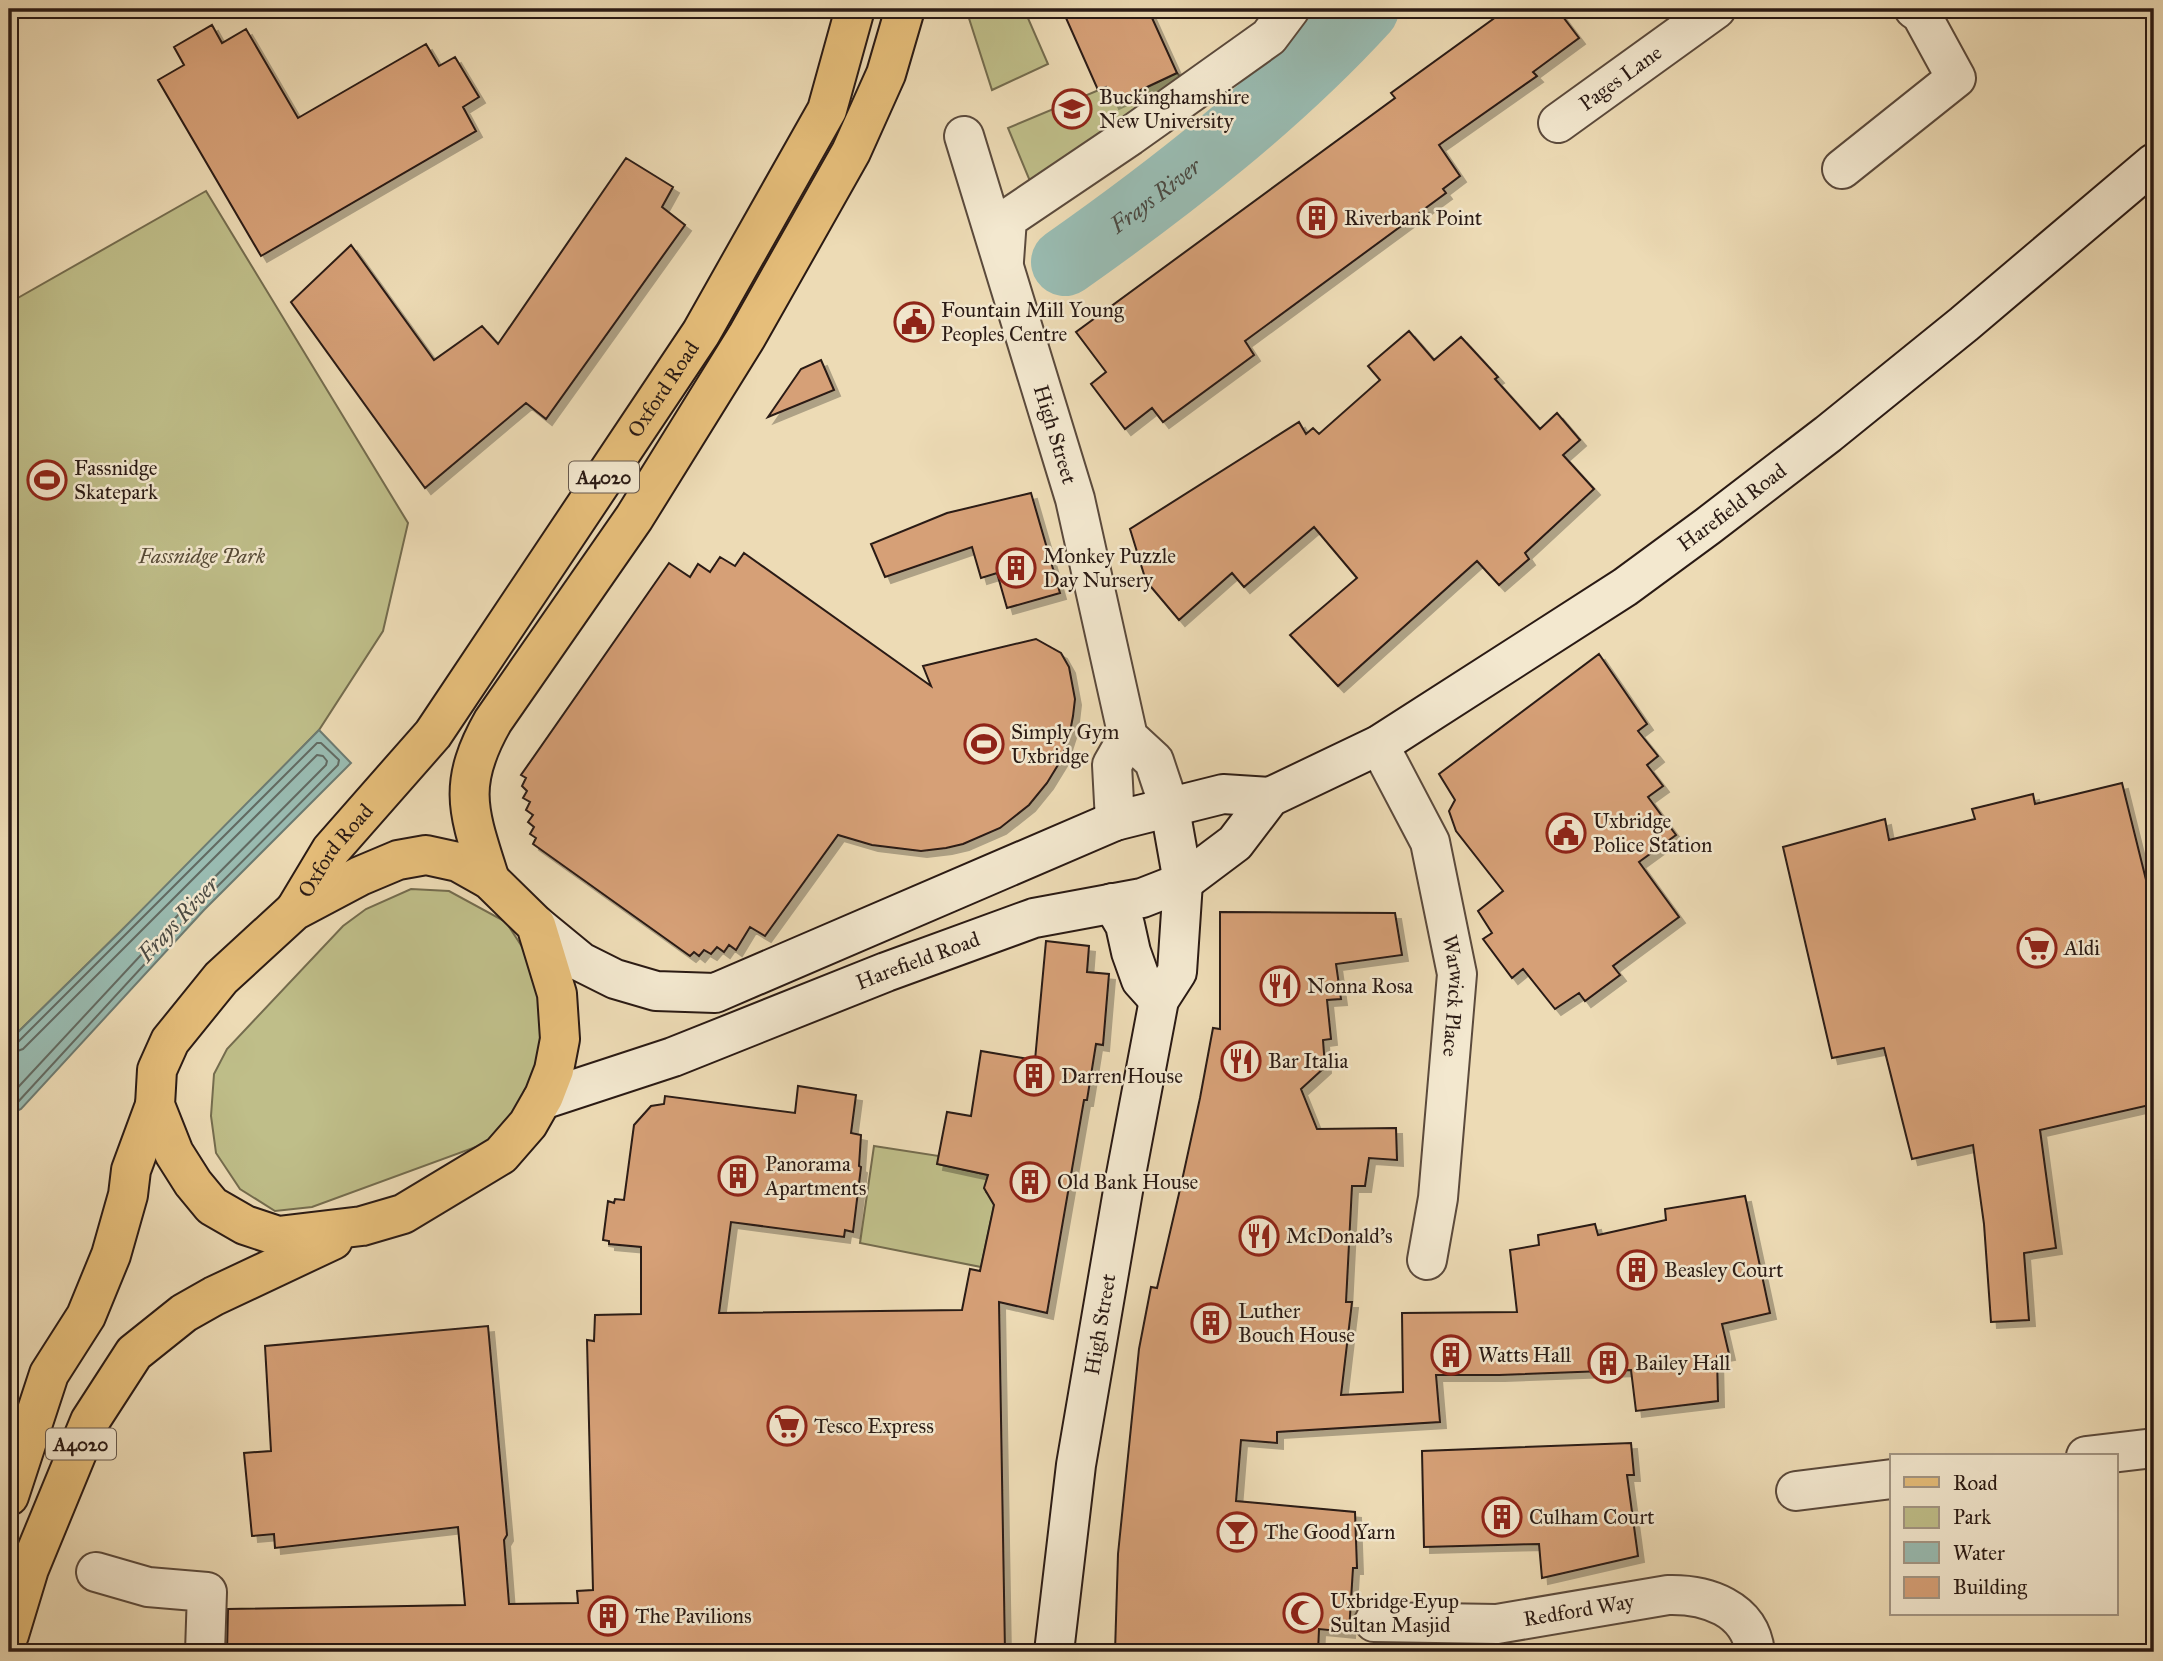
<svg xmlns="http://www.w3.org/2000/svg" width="2163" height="1661" font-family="'IM FELL Great Primer',serif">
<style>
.green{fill:#bfbe89;stroke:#746c4e;stroke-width:2}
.water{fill:#99bbb1;stroke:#6d7b72;stroke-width:2}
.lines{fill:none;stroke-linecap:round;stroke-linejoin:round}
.shore{stroke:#626a62;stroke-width:2}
.river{stroke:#99bbb1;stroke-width:68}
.building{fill:#d6a077;stroke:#2a1a14;stroke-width:2;filter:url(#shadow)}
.street-casing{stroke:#5b4a3c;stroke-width:42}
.secondary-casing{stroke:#2a1a14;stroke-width:42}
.primary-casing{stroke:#2a1a14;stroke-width:42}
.street{stroke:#f3e8cf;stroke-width:38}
.secondary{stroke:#f3e8cf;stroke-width:38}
.primary{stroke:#e6be7a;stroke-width:38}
.labels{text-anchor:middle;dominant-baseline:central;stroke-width:5;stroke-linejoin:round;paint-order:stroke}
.shield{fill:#f3e8cf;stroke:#66584c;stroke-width:2}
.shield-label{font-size:19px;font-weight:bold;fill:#2a1a14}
.street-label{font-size:21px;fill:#2a1a14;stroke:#f3e8cf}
.poi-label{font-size:21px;fill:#2a1a14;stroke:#f3e8cf;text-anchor:start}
.park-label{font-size:21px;font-style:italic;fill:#574b37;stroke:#f3e8cf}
.water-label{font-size:23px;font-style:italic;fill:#4b4a43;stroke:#f3e8cf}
</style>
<defs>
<filter id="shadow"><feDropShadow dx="6" dy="6" stdDeviation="0" flood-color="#0004"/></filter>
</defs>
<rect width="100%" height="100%" fill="#eddbb5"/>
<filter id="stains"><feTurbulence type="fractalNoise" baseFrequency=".00286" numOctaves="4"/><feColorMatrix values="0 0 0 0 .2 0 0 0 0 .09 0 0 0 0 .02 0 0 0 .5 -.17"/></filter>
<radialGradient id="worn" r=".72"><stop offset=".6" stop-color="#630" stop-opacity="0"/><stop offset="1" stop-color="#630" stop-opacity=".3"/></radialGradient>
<path class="green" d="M966,9H1024L1048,64L992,90Z
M1177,73L1184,81L1032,186L1008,128L1106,87L1114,103Z
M206,191L408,523L383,631L319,730L186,867L9,1041V303Z
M411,889L449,891L506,922L532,962L545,993L548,1065L495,1140L312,1207L275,1211L240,1189L216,1153L211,1116L214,1074L227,1049L343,926L366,909Z
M874,1146L939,1156L938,1164L988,1175L986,1192L995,1201L981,1267L860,1243Z"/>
<path class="water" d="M1118,203L1143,233L1077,278L1055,246Z
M319,730L351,763L204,910L21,1109L9,1115V1041L120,932Z"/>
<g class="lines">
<path class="shore" d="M1115,214C1121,215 1130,227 1130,233L1082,267H1078L1066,251V247Z
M1113,226L1117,227V232L1084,255L1079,254V248Z
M9,1045L17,1043L317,743H321L339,760L338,765L199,905L17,1103L9,1107
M9,1054L23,1049L317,755L323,756L327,761L326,765L193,899L9,1097"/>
<path class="river" id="s1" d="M1065,262C1170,188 1278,104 1365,9"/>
</g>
<path class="building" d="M1062,9H1148L1177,73L1113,103L1106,87L1098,90Z
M1507,9H1557L1579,38L1533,72L1537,76L1439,145L1460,176L1443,189L1446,193L1245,341L1254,355L1163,422L1152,408L1125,429L1091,384L1106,372L1076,332L1395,98L1391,93Z
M212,25L222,43L246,29L298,118L426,44L439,66L455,57L479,97L463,107L476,131L261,256L158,80L184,65L174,47Z
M626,158L673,187L662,207L685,225L546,419L526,403L425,488L291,302L351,245L434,360L482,326L498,344Z
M1409,331L1434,360L1461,337L1498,377L1495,379L1540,429L1557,413L1580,440L1563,455L1594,489L1525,553L1529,559L1499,585L1477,561L1338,686L1290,635L1357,578L1314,527L1244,587L1232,573L1179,620L1146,581L1130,529L1299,422L1306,434L1313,428L1319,434L1380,380L1368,366Z
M821,360L834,390L768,417L801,369Z
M1031,493L1060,593L1007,608L997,573L981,578L972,547L885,577L871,544L947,513Z
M744,553L931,686L923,666L1036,639L1061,653L1069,667L1075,699L1073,716L1070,732L1061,760L1047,783L1029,805L1000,828L963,844L946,848L921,851L872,845L838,835L765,936L750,927L736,950L729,945L724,952L717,947L711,954L704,950L699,956L694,952L690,956L533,844L536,838L530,834L534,827L528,822L533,815L526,810L530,802L523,798L527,791L522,786L526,778L521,775L669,563L690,577L698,564L710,572L720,557L735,566Z
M1599,654L1647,724L1638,731L1658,756L1647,765L1663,786L1648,797L1676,835L1639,862L1679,917L1613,966L1620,975L1585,1001L1579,993L1555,1009L1523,969L1512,978L1483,939L1492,933L1478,911L1503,891L1456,831L1449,811L1455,800L1439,774Z
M2122,783L2154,912V1104L2040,1130L2056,1248L2024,1253L2029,1320L1991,1322L1984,1224L1973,1145L1912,1159L1884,1048L1832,1058L1783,847L1885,819L1889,840L1975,819L1972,809L2033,794L2035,804Z
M1220,912L1395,913L1402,955L1336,964L1341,999L1327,1000L1331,1039L1323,1040L1325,1067L1301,1089L1317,1129L1396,1128L1397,1160L1369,1158L1365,1186H1352L1346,1302H1352L1341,1395L1403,1392L1402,1313L1517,1312L1510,1250L1539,1245L1538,1235L1595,1224L1598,1235L1666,1220L1665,1209L1745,1196L1770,1313L1722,1324L1729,1354L1717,1356L1718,1401L1636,1411L1631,1370L1499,1375H1436L1440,1422L1277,1432V1443L1241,1440L1236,1501L1355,1512L1357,1568H1353L1349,1632L1319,1629L1318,1652H1115L1118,1554L1139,1349L1151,1287L1157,1288L1181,1185L1200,1098L1213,1028L1220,1029Z
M1046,941L1089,946L1087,972L1109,974L1103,1045L1096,1044L1087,1100H1084L1047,1313L999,1302L1005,1652H227L228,1609L465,1605L458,1527L275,1548L274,1534L252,1536L244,1453L271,1451L265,1346L488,1326L507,1535L504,1540L509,1604L578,1603L577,1591L593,1590L587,1340L594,1341L595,1315L641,1314V1247L609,1244V1241L603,1240L608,1201L614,1203L615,1199L624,1200L634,1125L651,1106L664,1104L665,1096L795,1113L798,1086L856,1095L851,1133L861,1135L859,1166L861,1167L853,1232L845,1230L844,1237L731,1222L719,1313L962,1310L970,1269L980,1271L994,1205L984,1188L988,1175L937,1164L947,1112L971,1116L981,1051L1035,1060Z
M1631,1443L1634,1475H1627L1638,1556L1542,1578L1539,1544L1424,1547L1422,1451Z"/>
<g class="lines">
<g class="street-casing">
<g id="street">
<path id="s2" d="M1558,123L1716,9"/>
<path id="s3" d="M964,136L1075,499L1128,737L1154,761L1170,809"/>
<path d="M1842,169L1956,78L1921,14L1914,9"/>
<path d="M1004,261L1007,219L1130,136L1269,37L1290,9"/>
<path id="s4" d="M1379,745L1430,842L1457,974L1438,1198L1427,1260"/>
<path d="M1115,821L1112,765L1128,737"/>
<path d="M2086,1456L2154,1448"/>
<path d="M1796,1491L1892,1479"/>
<path d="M96,1572L148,1587L207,1592L205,1652"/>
<path id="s5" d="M1374,1622L1497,1624L1668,1595C1706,1594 1750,1608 1755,1652"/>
</g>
</g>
<g class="secondary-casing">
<g id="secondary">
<path d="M1112,903L1125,925L1131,952L1141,980L1159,1000"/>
<path d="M536,925L581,962L615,979L656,991L715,993L1115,821L1223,794L1270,797"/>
<path id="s6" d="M542,1100L673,1057L886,972L1034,918L1142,898L1183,882L1235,843L1270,797L1379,745L1625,587L1708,526L1828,434L1964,324L2154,163"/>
<path id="s7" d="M1054,1652L1076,1465L1124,1185L1159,1000L1177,972L1183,882L1170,809"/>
</g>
</g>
<g class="primary-casing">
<g id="primary">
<path d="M426,855L458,862L490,880L536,925L557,994L560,1039L554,1070L544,1096L528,1124L501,1155L403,1214L362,1226L278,1236L245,1225L212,1206L193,1183L174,1153L155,1105L157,1070L170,1041L221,978L294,911L360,876L398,860Z"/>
<path d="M490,880C469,813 456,786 493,721L634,518L747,336L851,152L886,74L905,9"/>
<path id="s8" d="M295,910L331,850L433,734L701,333L827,110L855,9"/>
<path d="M9,1496L49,1374L86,1316L111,1255L128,1195L131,1170L155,1105"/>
<path d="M9,1635L29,1569L90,1421L134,1353L184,1313L214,1296L333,1240"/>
</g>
</g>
<use href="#street" class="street"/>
<use href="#secondary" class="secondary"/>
<use href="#primary" class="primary"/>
</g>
<defs>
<g id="university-ring" transform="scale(2.0125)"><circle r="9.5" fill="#f3e8cf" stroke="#8f2418" stroke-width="1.5"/><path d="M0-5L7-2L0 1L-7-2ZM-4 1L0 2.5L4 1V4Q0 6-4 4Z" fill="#8f2418"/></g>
<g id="building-ring" transform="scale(2.0125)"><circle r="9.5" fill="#f3e8cf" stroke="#8f2418" stroke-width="1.5"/><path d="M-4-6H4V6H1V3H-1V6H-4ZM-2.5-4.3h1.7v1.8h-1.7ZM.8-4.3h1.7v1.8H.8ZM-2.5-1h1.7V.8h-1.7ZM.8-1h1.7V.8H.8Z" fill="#8f2418"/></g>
<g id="civic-ring" transform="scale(2.0125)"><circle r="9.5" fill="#f3e8cf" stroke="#8f2418" stroke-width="1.5"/><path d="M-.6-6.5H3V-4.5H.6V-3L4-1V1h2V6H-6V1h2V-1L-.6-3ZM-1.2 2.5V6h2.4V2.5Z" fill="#8f2418"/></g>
<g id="stadium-ring" transform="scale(2.0125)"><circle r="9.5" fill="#f3e8cf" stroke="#8f2418" stroke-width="1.5"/><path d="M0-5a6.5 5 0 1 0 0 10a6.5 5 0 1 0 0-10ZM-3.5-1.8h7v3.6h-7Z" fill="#8f2418"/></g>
<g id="supermarket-ring" transform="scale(2.0125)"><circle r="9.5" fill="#f3e8cf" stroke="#8f2418" stroke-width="1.5"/><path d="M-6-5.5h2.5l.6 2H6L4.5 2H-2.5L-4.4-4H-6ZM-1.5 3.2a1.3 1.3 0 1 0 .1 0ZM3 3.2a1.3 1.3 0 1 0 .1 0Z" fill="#8f2418"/></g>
<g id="restaurant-ring" transform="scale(2.0125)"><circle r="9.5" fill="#f3e8cf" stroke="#8f2418" stroke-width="1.5"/><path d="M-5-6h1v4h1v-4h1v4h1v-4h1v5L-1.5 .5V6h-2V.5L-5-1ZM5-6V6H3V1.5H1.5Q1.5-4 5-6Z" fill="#8f2418"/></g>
<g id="bar-ring" transform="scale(2.0125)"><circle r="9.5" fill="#f3e8cf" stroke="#8f2418" stroke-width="1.5"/><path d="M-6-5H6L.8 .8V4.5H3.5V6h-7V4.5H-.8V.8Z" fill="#8f2418"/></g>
<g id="mosque-ring" transform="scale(2.0125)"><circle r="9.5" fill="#f3e8cf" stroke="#8f2418" stroke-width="1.5"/><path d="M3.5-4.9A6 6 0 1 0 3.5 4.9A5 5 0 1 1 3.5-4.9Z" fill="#8f2418"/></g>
</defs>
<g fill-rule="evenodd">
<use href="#university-ring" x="1072" y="109"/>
<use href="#building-ring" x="1317" y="218"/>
<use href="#civic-ring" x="914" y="322"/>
<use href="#stadium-ring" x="47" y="480"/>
<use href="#building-ring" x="1016" y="568"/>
<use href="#stadium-ring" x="984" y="744"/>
<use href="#civic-ring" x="1566" y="833"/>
<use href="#supermarket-ring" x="2037" y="948"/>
<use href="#restaurant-ring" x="1280" y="986"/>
<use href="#restaurant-ring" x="1241" y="1061"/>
<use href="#building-ring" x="1034" y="1076"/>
<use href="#building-ring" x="738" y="1176"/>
<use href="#building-ring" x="1030" y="1182"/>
<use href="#restaurant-ring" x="1259" y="1236"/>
<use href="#building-ring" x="1637" y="1270"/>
<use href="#building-ring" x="1211" y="1323"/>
<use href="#building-ring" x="1451" y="1355"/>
<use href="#building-ring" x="1608" y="1363"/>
<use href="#supermarket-ring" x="787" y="1426"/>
<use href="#building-ring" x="1502" y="1517"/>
<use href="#bar-ring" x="1237" y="1532"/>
<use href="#mosque-ring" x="1303" y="1613"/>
<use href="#building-ring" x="608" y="1616"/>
</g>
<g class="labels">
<g class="shield">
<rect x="569" y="461.5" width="70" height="31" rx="5"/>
<rect x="46" y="1428.5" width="70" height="31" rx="5"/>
</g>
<g class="shield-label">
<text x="604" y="477">A4020</text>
<text x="81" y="1444">A4020</text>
</g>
<g class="street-label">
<text stroke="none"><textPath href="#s2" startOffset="77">Pages Lane</textPath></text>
<text stroke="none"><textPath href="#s8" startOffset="639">Oxford Road</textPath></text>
<text stroke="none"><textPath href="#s3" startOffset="312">High Street</textPath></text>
<text stroke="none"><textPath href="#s6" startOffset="1348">Harefield Road</textPath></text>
<text stroke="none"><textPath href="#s8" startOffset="72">Oxford Road</textPath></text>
<text stroke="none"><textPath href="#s6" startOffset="401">Harefield Road</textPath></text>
<text stroke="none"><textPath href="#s4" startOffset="266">Warwick Place</textPath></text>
<text stroke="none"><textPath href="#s7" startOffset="331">High Street</textPath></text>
<text stroke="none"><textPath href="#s5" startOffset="206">Redford Way</textPath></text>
</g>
<g class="poi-label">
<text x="1099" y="97">Buckinghamshire<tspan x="1099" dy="24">New University</tspan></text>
<text x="1344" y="218">Riverbank Point</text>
<text x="941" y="310">Fountain Mill Young<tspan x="941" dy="24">Peoples Centre</tspan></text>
<text x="74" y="468">Fassnidge<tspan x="74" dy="24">Skatepark</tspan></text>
<text x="1043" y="556">Monkey Puzzle<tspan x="1043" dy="24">Day Nursery</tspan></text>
<text x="1011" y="732">Simply Gym<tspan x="1011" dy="24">Uxbridge</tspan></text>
<text x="1593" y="821">Uxbridge<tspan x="1593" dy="24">Police Station</tspan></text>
<text x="2064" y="948">Aldi</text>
<text x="1307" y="986">Nonna Rosa</text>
<text x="1268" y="1061">Bar Italia</text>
<text x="1061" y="1076">Darren House</text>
<text x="765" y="1164">Panorama<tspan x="765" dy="24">Apartments</tspan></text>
<text x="1057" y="1182">Old Bank House</text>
<text x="1286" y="1236">McDonald's</text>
<text x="1664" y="1270">Beasley Court</text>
<text x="1238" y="1311">Luther<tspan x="1238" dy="24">Bouch House</tspan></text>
<text x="1478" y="1355">Watts Hall</text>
<text x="1635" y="1363">Bailey Hall</text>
<text x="814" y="1426">Tesco Express</text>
<text x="1529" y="1517">Culham Court</text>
<text x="1264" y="1532">The Good Yarn</text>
<text x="1330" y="1601">Uxbridge Eyup<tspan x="1330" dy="24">Sultan Masjid</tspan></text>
<text x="635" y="1616">The Pavilions</text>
</g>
<g class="park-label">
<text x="202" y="556">Fassnidge Park</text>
</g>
<g class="water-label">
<text stroke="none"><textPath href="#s1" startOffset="112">Frays River</textPath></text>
<text transform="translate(178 919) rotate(-47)">Frays River</text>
</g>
</g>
<rect width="2163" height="1661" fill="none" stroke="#eddbb5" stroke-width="35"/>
<rect x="10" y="10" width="2142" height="1640" fill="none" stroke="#2a1a14" stroke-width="3.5"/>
<rect x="18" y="18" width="2128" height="1626" fill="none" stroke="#2a1a14" stroke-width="2"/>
<rect x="1890" y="1454" width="228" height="161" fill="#f3e8cf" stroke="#a39684" stroke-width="2"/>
<rect x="1904" y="1477" width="35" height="10" fill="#e6be7a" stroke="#a39684" stroke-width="2"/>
<text x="1953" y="1490" font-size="21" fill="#2a1a14">Road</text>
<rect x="1904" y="1507" width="35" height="21" fill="#bfbe89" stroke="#a39684" stroke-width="2"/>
<text x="1953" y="1524" font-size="21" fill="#2a1a14">Park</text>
<rect x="1904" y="1542" width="35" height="21" fill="#99bbb1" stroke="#a39684" stroke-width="2"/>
<text x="1953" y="1560" font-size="21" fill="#2a1a14">Water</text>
<rect x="1904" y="1577" width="35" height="21" fill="#d6a077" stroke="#a39684" stroke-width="2"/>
<text x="1953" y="1594" font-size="21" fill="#2a1a14">Building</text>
<rect width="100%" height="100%" filter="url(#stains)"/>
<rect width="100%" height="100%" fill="url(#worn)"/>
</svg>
